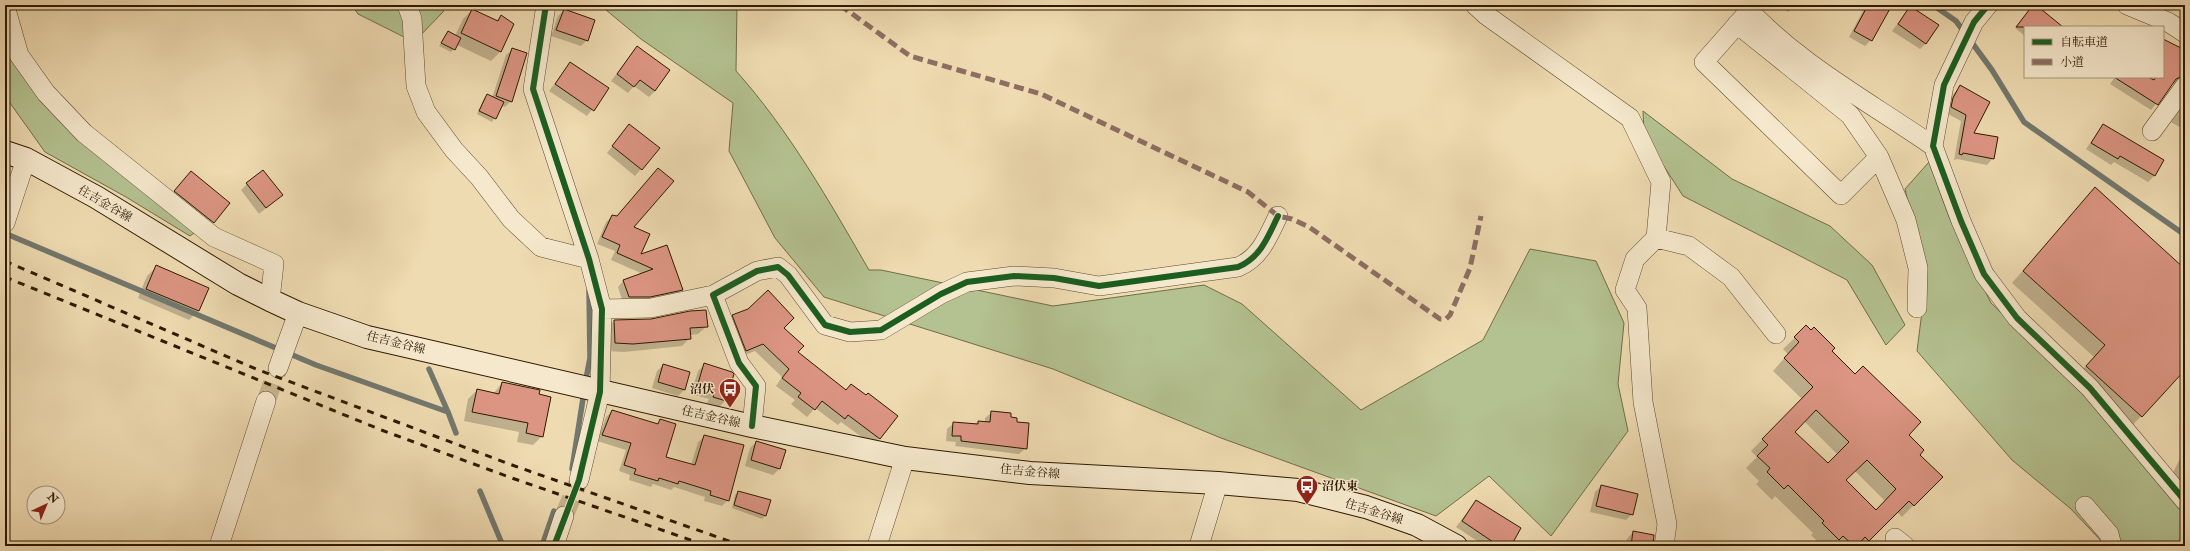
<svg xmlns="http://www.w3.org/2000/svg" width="2190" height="551" font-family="'IM FELL Double Pica','Noto Serif JP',serif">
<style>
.green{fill:#b4c190;stroke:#716d48}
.shadow{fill:#0003;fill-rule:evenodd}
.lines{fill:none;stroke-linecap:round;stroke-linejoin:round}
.stream{stroke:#72786e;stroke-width:5.5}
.building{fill:#dc9583;stroke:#2e1900;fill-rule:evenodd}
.minor-tunnel{stroke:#c8b48e;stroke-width:19;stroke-dasharray:19 10;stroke-linecap:butt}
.minor-casing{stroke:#5e4a2c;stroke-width:20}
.secondary-casing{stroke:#2e1900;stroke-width:24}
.minor{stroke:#f5e8cc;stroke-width:19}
.secondary{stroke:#f5e8cc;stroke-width:22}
.rail{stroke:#2e1900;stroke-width:3;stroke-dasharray:7 7;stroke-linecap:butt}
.quiet{stroke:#8d6e63;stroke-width:5;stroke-dasharray:10 5;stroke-linecap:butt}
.cycleway-casing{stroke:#f5e8cc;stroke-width:8}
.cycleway{stroke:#1b5e20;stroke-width:6}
.labels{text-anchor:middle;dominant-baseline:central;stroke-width:3;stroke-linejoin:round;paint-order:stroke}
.street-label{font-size:12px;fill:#2e1900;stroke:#f5e8cc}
.poi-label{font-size:12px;font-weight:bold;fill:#2e1900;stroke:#f5e8cc;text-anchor:end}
</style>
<rect width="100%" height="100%" fill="#efdbb1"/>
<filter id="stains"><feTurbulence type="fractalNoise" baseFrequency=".005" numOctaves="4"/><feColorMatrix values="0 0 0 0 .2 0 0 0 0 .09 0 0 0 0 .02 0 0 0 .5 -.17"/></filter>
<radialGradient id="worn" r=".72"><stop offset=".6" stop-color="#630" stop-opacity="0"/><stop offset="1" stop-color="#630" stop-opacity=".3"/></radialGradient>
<path class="green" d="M352,5H445L443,12L414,42L358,14Z
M600,5H737L736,71C789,130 829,201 869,270H881L1053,306L1204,285L1242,304L1361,410L1483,340L1530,249L1596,261L1624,323L1618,384L1628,431L1551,536L1489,476L1436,516L1221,438L1053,369L824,297L775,238L729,151L733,103L641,39Z
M5,31L14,61L197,231L190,236L126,197L45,152L5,96Z
M1643,111L1732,179L1830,226L1872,265L1905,325L1886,345L1847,280L1683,196L1644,135Z
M1929,162L1949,217L1991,303L2087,394L2185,510V546H2106L2071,509L2012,460L1917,351L1926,280L1905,189Z"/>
<path class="shadow" d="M451,5H460L457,7Z
M1779,5H1794L1788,12Z
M1866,5H1886L1871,40L1865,46L1849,37Z
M1910,7L1926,43L1920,49L1892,31Z
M472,10L496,21L501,16L513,24L500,52L491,61L457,45L451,52L439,46L448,32L455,36L463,19Z
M564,10L587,40L581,46L551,36L558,16Z
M2028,11L2060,27H2025V36L2015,28Z
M2163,40L2185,52V83L2179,81L2172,84L2151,110L2110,84L2115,77H2163Z
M637,47L655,91L649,97L634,86L628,93L611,81Z
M513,49L511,101L505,107L501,106L492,122L477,114L484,98L487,95L492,98L506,55Z
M570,63L608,89L587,116L549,91Z
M1960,87L1973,133L1993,158L1987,165L1957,159L1954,160L1961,121L1946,113L1947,105L1954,93Z
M2185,102V130L2171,122Z
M2103,125L2163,160L2154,176L2148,182L2114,162L2111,165L2086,149Z
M623,132L658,149L635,176L607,153Z
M658,169L633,228L640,255L682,290L675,296L623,303L618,287L624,280L643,274L611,260L615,251L597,244L606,222L612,216L616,217Z
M5,174L8,175L5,185Z
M185,179L213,222L207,228L169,198Z
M247,184L282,195L259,214L241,190Z
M2095,188L2179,264L2185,258V369L2130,428L2075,378L2094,357L2012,283Z
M156,267L199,310L189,320L138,298L147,276Z
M733,316L783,328L796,352L879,438L873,445L841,422L838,425L815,408L807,417L791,404L795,400L776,386L782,377L755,351L739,357L726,323Z
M614,321L707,326L698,334L690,335V338L682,346L624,352L607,351L606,329Z
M1806,327L1907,435L1919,455L1941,477L1902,517L1897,512L1863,546H1822L1811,535L1813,533L1775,496L1772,500L1756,484L1759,481L1746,468L1757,457L1751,451L1802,399L1773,371L1788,354L1783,349ZM1804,421L1838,455L1828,465L1794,432ZM1855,471L1885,501L1876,511L1845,480Z
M663,365L684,390L678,396L652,388L657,371Z
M704,365L725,401L719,407L707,403L709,399L691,394L698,371Z
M502,383L542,436L533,445L517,442L519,432L464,421L468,399L477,390L493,394Z
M612,411L656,425L660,420L664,457L691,465L698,442L705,436L728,500L722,506L704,501L705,497L674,487L671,490L653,484L651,487L629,480L630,475L619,471L626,450L597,441L606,417Z
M992,412L1010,418L1016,423L1026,448L1019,454L955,446L956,442L946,441L947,429L954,423L975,425L978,422H985V418Z
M756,442L779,469L773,475L745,466L750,448Z
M2185,448V486L2170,479Z
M1601,486L1632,514L1626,520L1590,512L1595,492Z
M738,492L769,501L765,516L762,519L732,508L735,495Z
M1476,501L1510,546H1485L1456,527Z
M1633,532L1650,546H1626L1627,539Z"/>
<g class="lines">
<path class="stream" d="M1933,5L1956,21L1992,70L2024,122L2185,235
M9,235L316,365L448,412L456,433
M429,369L448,412
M585,384L590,358L589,291
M572,469L584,392
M480,491L503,546
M542,546L554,511"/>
</g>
<path class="building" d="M1868,5H1892L1872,41L1854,31Z
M2033,5H2036L2063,27H2016Z
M1910,6L1939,25L1926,44L1898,24Z
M472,9L498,21L501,15L514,24L501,52L461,33Z
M564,9L595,20L588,41L556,30Z
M448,31L461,38L455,50L441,43Z
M2163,39L2185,50V75L2176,79L2158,105L2114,77H2148L2154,80L2156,77H2163Z
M637,46L670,70L655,91L640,80L634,87L617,74Z
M512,48L527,53L512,102L496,96Z
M570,62L609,88L594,111L555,84Z
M1960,85L1990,102L1974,133L1998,137L1994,159L1963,153L1962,155L1959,154L1966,115L1951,107L1953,98Z
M487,94L504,102L496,119L479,111Z
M629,124L660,148L642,170L612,146Z
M2103,124L2164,160L2155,176L2120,156L2118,159L2091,143Z
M658,168L674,181L634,227L650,234L641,254L667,245L683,290L650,297H629L623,280L653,269L617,253L620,245L602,237L612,215L617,216Z
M263,170L283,195L266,208L246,183Z
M191,171L230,203L214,223L174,191Z
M2095,187L2185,269V370L2142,417L2086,366L2105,345L2023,271Z
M156,265L209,288L199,311L146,289Z
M768,290L794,318L784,328L804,346L798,352L846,390L851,384L866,395L868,393L898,416L880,439L848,415L845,419L822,401L815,410L798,397L801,393L782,378L789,369L763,344L746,351L732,315L748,309Z
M706,310L708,327L690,328L691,339L633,344L615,343L614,320L651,319L690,311Z
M1806,325L1811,330L1814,327L1835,348L1832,351L1855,374L1863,366L1921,422L1909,435L1924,450L1920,455L1943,477L1914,506L1909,501L1869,541L1865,537L1857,546H1854L1843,536L1839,540L1822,523L1824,521L1788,485L1784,489L1767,472L1770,468L1757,456L1768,445L1762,439L1813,387L1784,358L1799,342L1794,337ZM1816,410L1849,442L1828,463L1795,432ZM1867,460L1896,489L1876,510L1846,480Z
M704,363L732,372L734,374L726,401L713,397L714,393L697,387Z
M663,364L690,372L685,390L658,382Z
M502,382L540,390L539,394L551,397L543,437L526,433L528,423L472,412L477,389L499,394Z
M612,410L658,424L660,419L676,424L666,457L695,465L704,435L744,445L729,501L710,495L711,491L679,481L678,484L659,478L658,481L634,474L636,469L624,465L631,443L602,435Z
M991,411L1011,413V417L1017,418V422L1029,423L1027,449L961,441V436H952L953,422L978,424V421L990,422Z
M756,441L786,450L780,469L751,460Z
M1601,485L1638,494L1633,515L1596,506Z
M738,491L771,500L766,516L734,505Z
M1476,500L1521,528L1511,546H1499L1462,521Z
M1633,531L1654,535L1653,546H1631Z"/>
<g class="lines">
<path class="minor-tunnel" d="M266,401L278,368
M564,516L579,480"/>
<g class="minor-casing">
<path id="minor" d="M407,5L412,19L416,86L426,112L454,150L479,177L511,219L541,247L589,259
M546,5L533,89L589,259L602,309L600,392L579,480
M1475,5L1486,15L1630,118L1661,182L1656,238
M1744,5C1798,64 1868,101 1933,146
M1988,5L1974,22L1944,85L1933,146L1961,221L1984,274L2017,318L2090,388L2185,501
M2127,5L2168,22L2185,33
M5,6L19,55L46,93L84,133L214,237L274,264L270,300
M1737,24L1850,115L1879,157L1841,195L1704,62L1749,11
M2152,131L2185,86
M1879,157L1906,220L1918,268L1917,308
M5,223L26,159
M602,309L651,308L713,295
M278,368L298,313
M752,426L756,386L739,363L713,295L757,271L778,267L788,275L825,325L850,332L881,330L941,294L967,282L1014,276L1054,278L1099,286L1238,267C1260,258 1268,237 1278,216
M2085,506L2109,534L2112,546
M1895,538L1905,546
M219,546L266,401
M554,546L564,516
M877,546L905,458
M1199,546L1218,483
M1664,546L1667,524L1643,402L1637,308L1625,290L1635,259L1656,238L1689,246L1731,277L1776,334"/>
</g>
<g class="secondary-casing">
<path id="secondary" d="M5,152L26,159L96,197L238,284L270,300L298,313L367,337L752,426L905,458L1030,473L1218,483L1298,490L1366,507L1417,525L1456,546"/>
</g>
<use href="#minor" class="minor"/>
<use href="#secondary" class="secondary"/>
<path class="rail" d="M5,261L256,369L512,465L743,546
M5,277L384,431L509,477L708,546"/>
<path class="quiet" d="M840,5L910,56L1041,94L1248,192L1278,216L1292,219L1309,227L1440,319H1446L1450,315L1470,268L1481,216"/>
<g class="cycleway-casing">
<path id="cycleway" d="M546,5L533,89L589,259L602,309L600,392L579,480L554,546
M1988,5L1974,22L1944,85L1933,146L1961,221L1984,274L2017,318L2090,388L2185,501
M752,426L756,386L739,363L713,295L757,271L778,267L788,275L825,325L850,332L881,330L941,294L967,282L1014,276L1054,278L1099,286L1238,267C1260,258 1268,237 1278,216"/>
</g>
<use href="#cycleway" class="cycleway"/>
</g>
<defs>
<g id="bus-pin" transform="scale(1.15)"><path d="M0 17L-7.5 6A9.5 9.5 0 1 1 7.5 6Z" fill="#8f2418" stroke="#f5e8cc"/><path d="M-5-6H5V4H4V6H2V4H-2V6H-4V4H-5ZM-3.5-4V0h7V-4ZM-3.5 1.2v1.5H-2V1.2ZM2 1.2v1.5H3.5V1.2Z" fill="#fff"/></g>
</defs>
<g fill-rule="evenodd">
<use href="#bus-pin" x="730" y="389"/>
<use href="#bus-pin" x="1307" y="486"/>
</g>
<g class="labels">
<g class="street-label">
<text transform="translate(105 204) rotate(30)">住吉金谷線</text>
<text transform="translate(396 343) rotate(14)">住吉金谷線</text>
<text transform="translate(711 417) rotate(13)">住吉金谷線</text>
<text transform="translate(1030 472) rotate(5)">住吉金谷線</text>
<text transform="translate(1374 512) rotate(17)">住吉金谷線</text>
</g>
<g class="poi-label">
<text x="714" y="389">沼伏</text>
<text x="1322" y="486" text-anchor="start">沼伏東</text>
</g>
</g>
<rect width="2190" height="551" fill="none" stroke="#efdbb1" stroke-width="20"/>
<rect x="6" y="6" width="2178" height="539" fill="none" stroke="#2e1900" stroke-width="2"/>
<rect x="10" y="10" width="2170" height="531" fill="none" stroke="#2e1900"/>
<rect x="2024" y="26" width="140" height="52" fill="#f5e8cc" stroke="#a5957a"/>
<rect x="2032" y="39" width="20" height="6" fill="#1b5e20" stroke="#a5957a"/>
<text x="2060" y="46" font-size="12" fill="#2e1900">自転車道</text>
<rect x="2032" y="59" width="20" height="6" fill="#8d6e63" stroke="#a5957a"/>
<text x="2060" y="66" font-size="12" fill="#2e1900">小道</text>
<g transform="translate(46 505) rotate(44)"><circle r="19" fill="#f5e8cc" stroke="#a5957a"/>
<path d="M0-3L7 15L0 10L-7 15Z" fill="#8f2418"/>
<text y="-6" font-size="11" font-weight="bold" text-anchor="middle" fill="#2e1900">N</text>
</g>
<rect width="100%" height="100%" filter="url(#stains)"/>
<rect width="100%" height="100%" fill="url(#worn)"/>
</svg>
